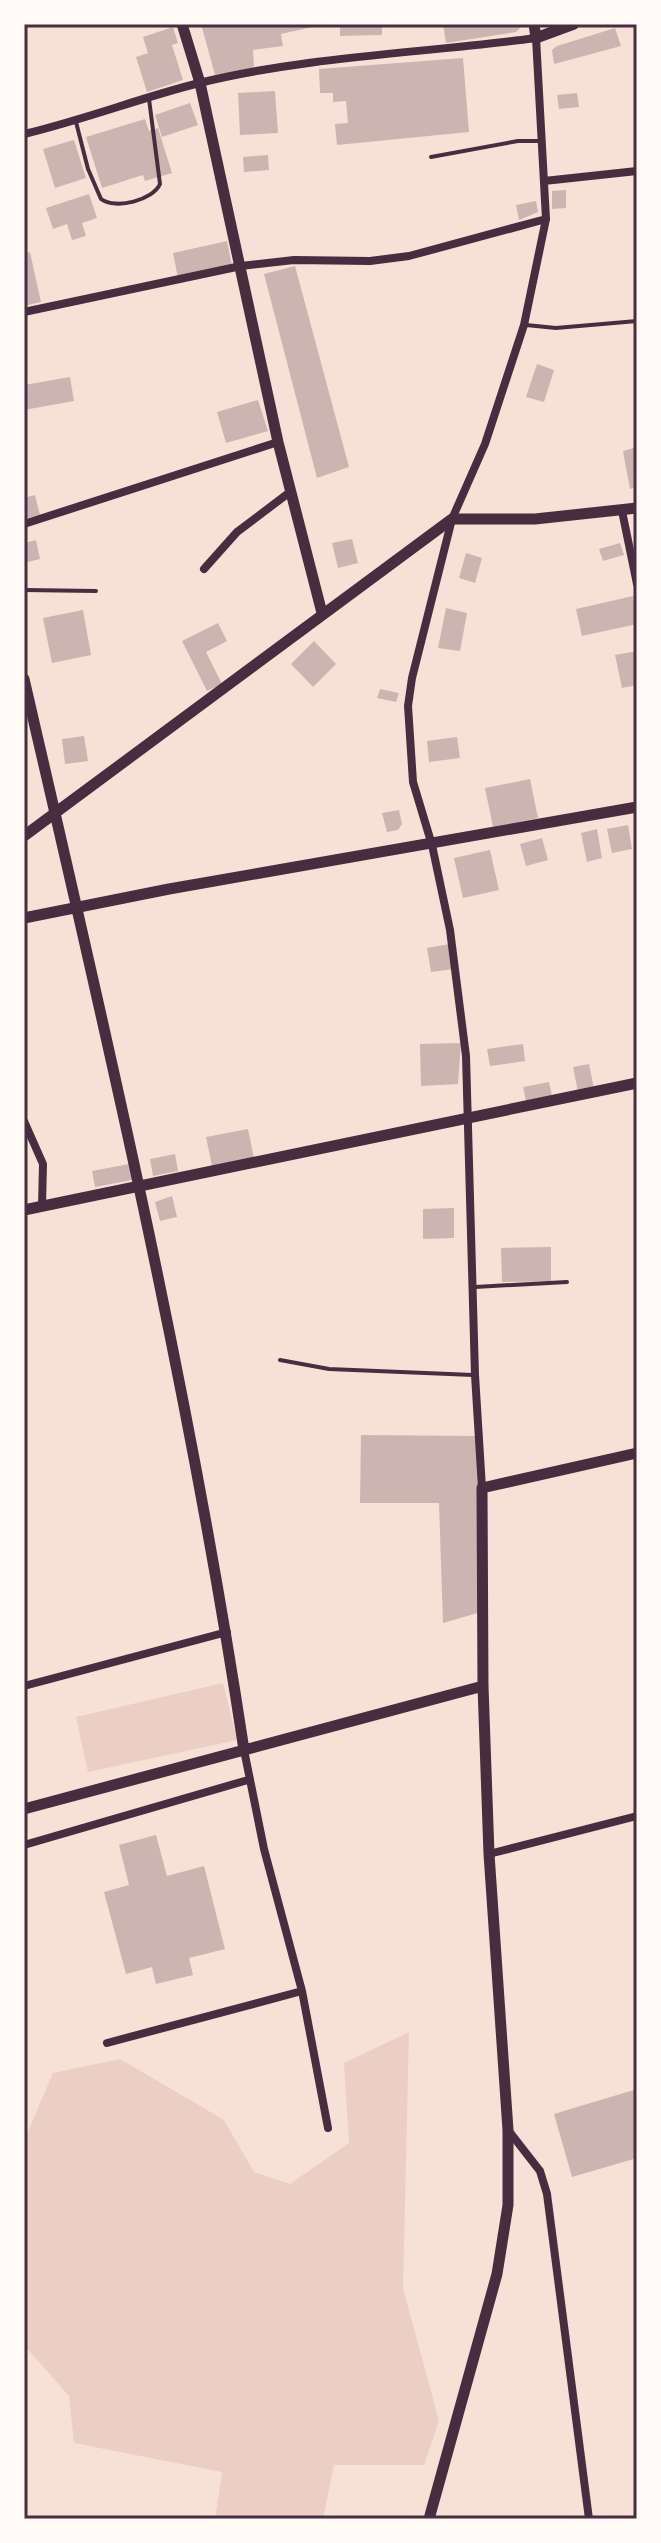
<svg xmlns="http://www.w3.org/2000/svg" width="661" height="2543" font-family="Quicksand,sans-serif">
<style>
.green{fill:#ebcfc5}
.building{fill:#ccb4b1}
.lines{fill:none;stroke-linecap:round;stroke-linejoin:round}
.service{stroke:#4a2c40;stroke-width:4}
.minor{stroke:#4a2c40;stroke-width:8}
.tertiary{stroke:#4a2c40;stroke-width:11}
.neatline{fill:none;stroke:#4a2c40;stroke-width:3}
</style>
<rect width="100%" height="100%" fill="#f7e1d7"/>
<path class="green" d="M223,1683L237,1740L88,1772L76,1717Z
M409,2032L403,2288L439,2421L424,2465H334L323,2519H215L222,2472L74,2443L69,2396L24,2345V2141L53,2073L120,2059L224,2120L254,2172L290,2184L349,2143L344,2063Z"/>
<path class="building" d="M201,24H322V25L281,34L283,46L253,50L254,68L215,75Z
M340,24H382V35L340,36Z
M443,24H524L516,32L446,43Z
M173,27L178,43L172,45L183,80L147,92L136,57L148,53L143,37Z
M615,28L621,46L554,64L552,50L557,46Z
M463,58L469,132L337,145L335,124L348,123L346,101L333,102V93H320L319,69Z
M275,91L278,133L240,135L238,93Z
M577,93L579,107L559,109L557,95Z
M190,103L198,125L162,137L155,115Z
M145,119L149,131L158,128L172,173L145,181L143,175L102,188L86,137Z
M74,140L86,178L55,188L43,149Z
M268,155L269,170L244,172L243,157Z
M566,190V208L552,209V191Z
M89,194L97,218L82,223L86,236L72,240L67,224L53,229L46,208Z
M536,201L538,212L519,220L516,205Z
M227,241L232,266L178,278L173,253Z
M30,252L41,302L24,306V254Z
M295,266L349,467L317,478L264,274Z
M537,364L554,370L544,402L526,397Z
M70,377L74,401L24,410V385Z
M258,400L268,431L226,443L217,412Z
M637,447V487L630,489L623,451Z
M35,495L40,515L24,519V498Z
M352,539L358,563L338,568L332,543Z
M36,540L40,559L24,563V543Z
M620,543L624,555L603,561L599,549Z
M466,553L482,558L475,583L459,578Z
M633,596L637,624L582,636L576,609Z
M446,608L467,613L460,651L438,648Z
M83,610L91,655L52,663L43,618Z
M218,623L227,641L206,652L222,684L207,691L182,641Z
M314,641L336,664L313,687L291,664Z
M637,651V685L622,688L615,655Z
M380,689L399,693L396,702L377,698Z
M84,736L88,761L65,764L62,739Z
M457,737L460,758L429,762L427,741Z
M530,779L538,818L493,827L485,788Z
M399,810L402,824L398,830L387,832L382,813Z
M628,825L632,849L612,853L607,829Z
M597,829L602,858L587,862L581,833Z
M542,838L548,860L526,866L520,844Z
M490,850L499,890L463,898L454,858Z
M450,944L454,969L431,972L427,948Z
M461,1043L458,1084L421,1086L420,1044Z
M523,1044L525,1061L490,1066L487,1049Z
M589,1064L594,1089L578,1092L573,1067Z
M549,1082L552,1096L526,1101L523,1087Z
M248,1129L254,1158L212,1166L206,1137Z
M175,1154L178,1171L153,1176L150,1159Z
M129,1164L132,1180L95,1187L92,1171Z
M172,1196L177,1217L160,1221L155,1202Z
M454,1208V1238L423,1239V1209Z
M551,1247V1281L502,1282L501,1248Z
M361,1435L479,1436L481,1612L443,1623L439,1503H360Z
M156,1835L167,1876L204,1866L225,1949L189,1958L193,1975L156,1984L152,1967L126,1974L104,1892L129,1885L119,1845Z
M637,2089V2158L572,2177L554,2114Z"/>
<g class="lines">
<path class="service" d="M76,122L88,169L101,199C116,210 153,200 160,184L149,99
M431,157L518,141H540
M526,325L556,328L637,321
M24,590L96,591
M475,1287L567,1282
M280,1360L329,1369L473,1375"/>
<path class="minor" d="M24,134C83,120 140,98 199,83C309,56 424,53 536,38L546,219L524,325L485,444L452,519L412,678L408,706L413,782L432,845L450,930L466,1056L475,1375L482,1488
M544,181L637,171
M24,312L241,266L294,260L370,261L409,256L546,219
M622,511L637,584
M24,524L278,442
M204,569L237,532L290,492
M24,1121L43,1164L42,1206
M24,1686L227,1632
M244,1750L264,1849L302,1991L328,2128
M24,1845L248,1780
M489,1854L637,1816
M107,2043L302,1991
M508,2130L540,2171L547,2194L589,2519"/>
<path class="tertiary" d="M182,24L200,83L278,442L322,613
M534,24L536,38L574,24
M24,679C106,1033 190,1391 244,1750
M24,836L452,519H535L637,508
M24,918L169,889L637,807
M24,1210L637,1083
M24,1809L483,1686
M429,2519L497,2274L508,2205V2130L489,1854L483,1686L482,1488L637,1453"/>
</g>
<rect width="661" height="2543" fill="none" stroke="#fffaf5" stroke-width="52"/>
<rect x="26" y="26" width="609" height="2491" class="neatline"/>
</svg>
